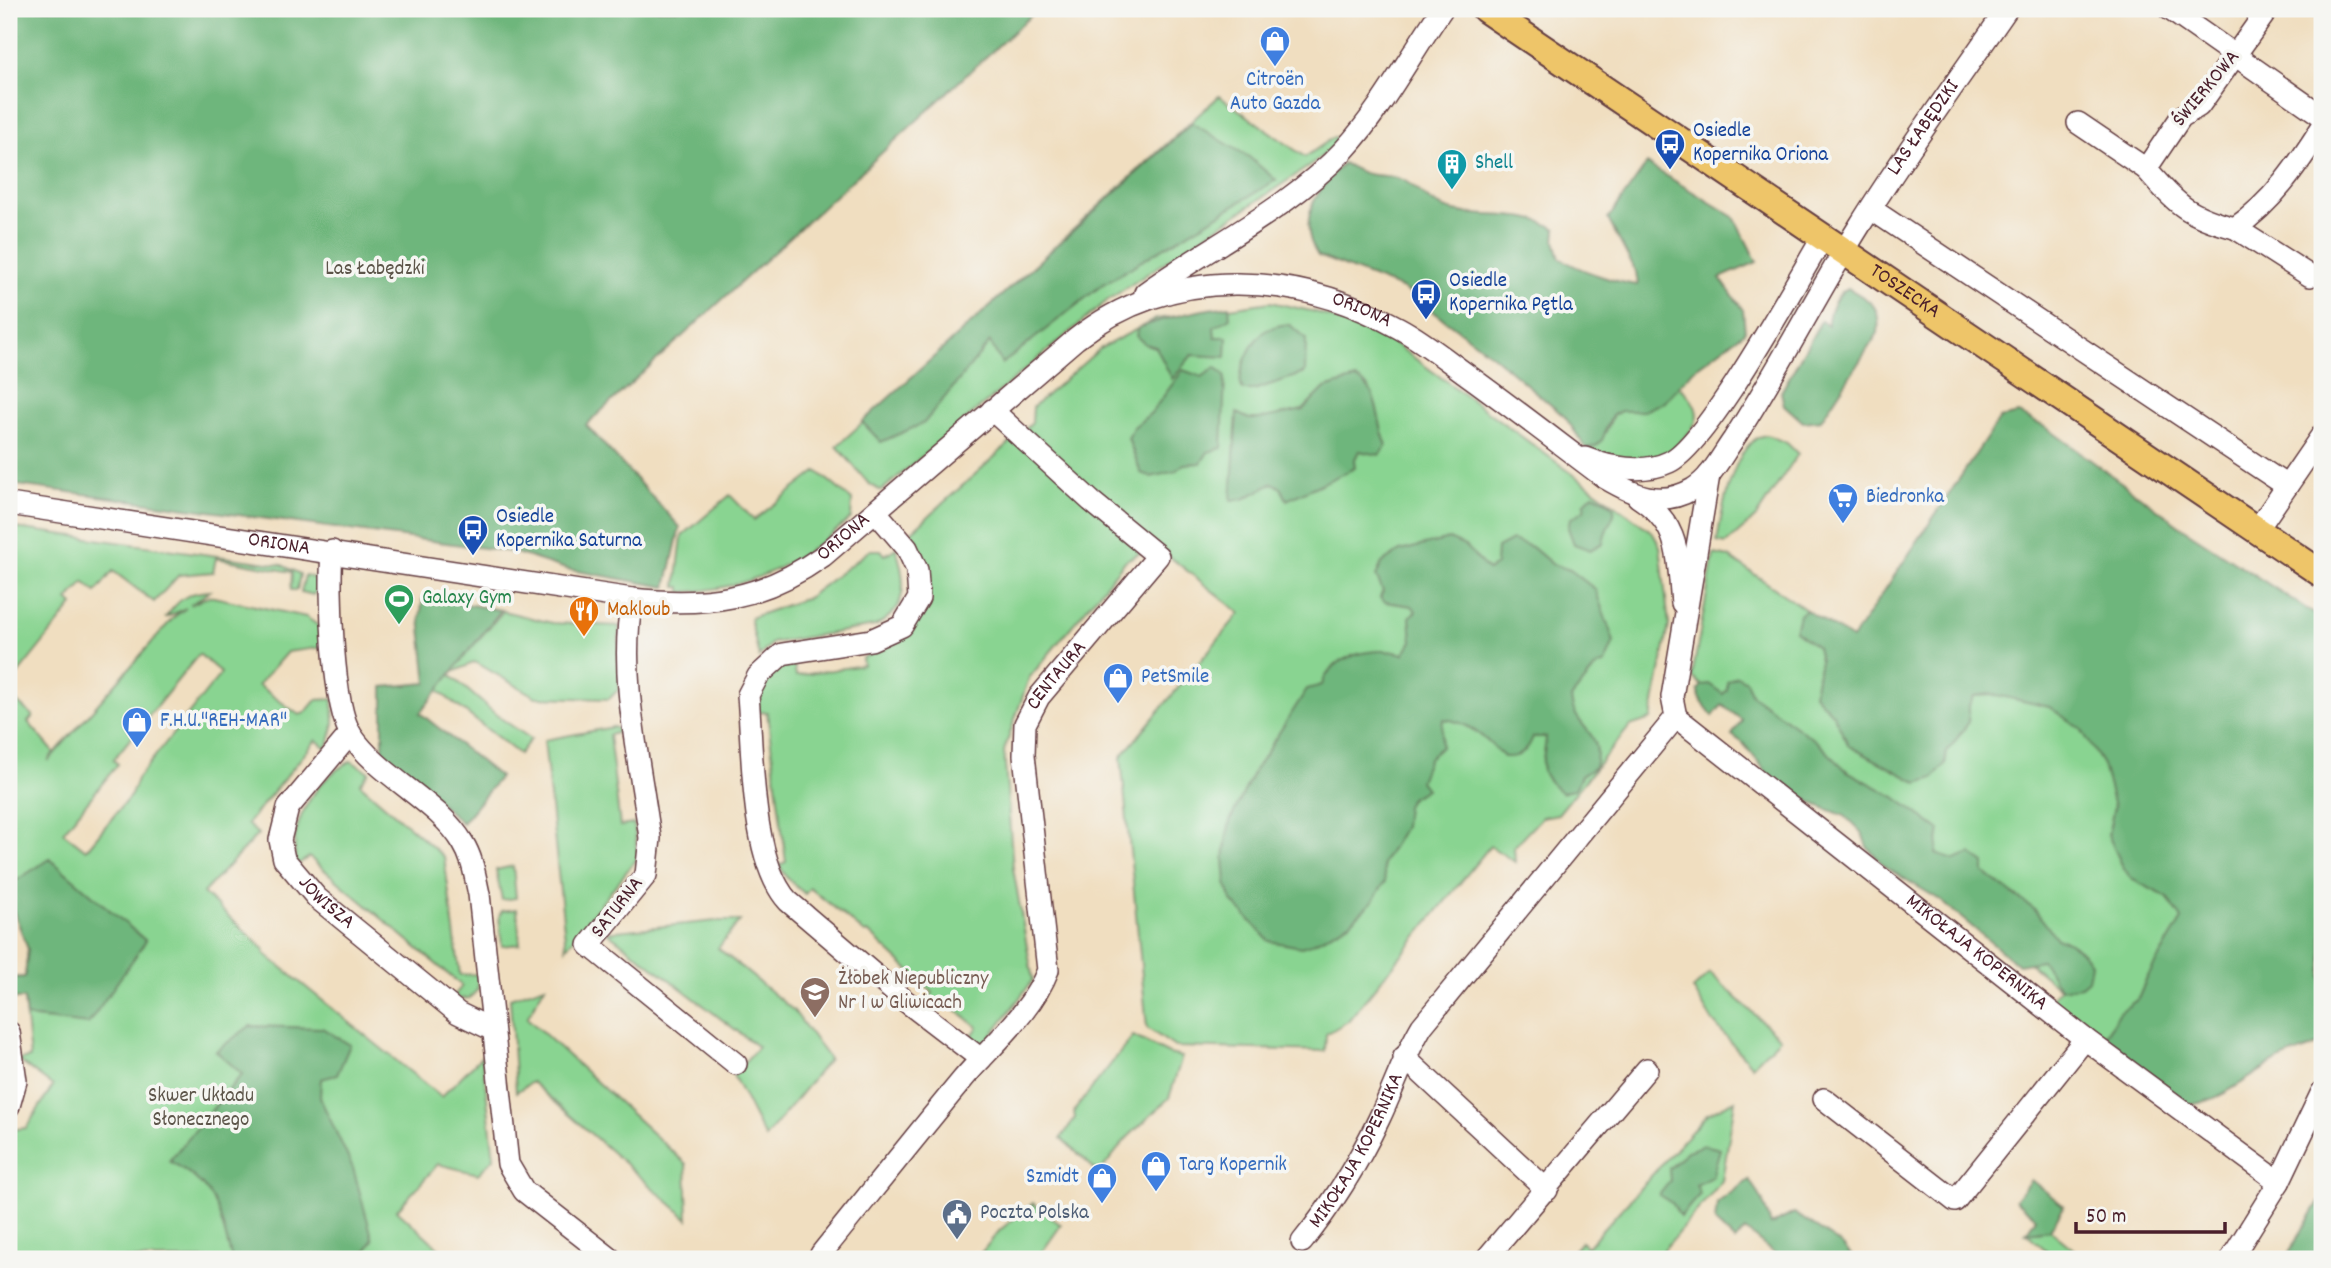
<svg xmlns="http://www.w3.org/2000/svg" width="2331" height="1268" font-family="Dekko,sans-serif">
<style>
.green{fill:#89d491;stroke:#6a7a5e;stroke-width:2;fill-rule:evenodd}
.forest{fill:#6eb67b;stroke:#5c6a53;stroke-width:2}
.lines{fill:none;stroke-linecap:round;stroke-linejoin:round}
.minor-casing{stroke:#633c41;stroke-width:24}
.major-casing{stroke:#633c41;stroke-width:30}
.minor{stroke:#fff;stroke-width:21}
.major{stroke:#eec569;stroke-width:26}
.labels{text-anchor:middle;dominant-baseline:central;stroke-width:7;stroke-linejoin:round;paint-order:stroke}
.shop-label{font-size:21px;fill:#366cbe;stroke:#f6f6f2;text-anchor:start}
.street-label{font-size:21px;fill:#4a1f2b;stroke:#f6f6f2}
.transit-label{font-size:21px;fill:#164399;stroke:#f6f6f2;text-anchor:start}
.culture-label{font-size:21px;fill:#0d838f;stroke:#f6f6f2;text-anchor:start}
.park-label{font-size:21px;fill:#5d554a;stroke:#f6f6f2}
.leisure-label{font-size:21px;fill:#27864d;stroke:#f6f6f2;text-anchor:start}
.food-label{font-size:21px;fill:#c56008;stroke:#f6f6f2;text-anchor:start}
.education-label{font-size:21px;fill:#785e54;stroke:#f6f6f2;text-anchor:start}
.service-label{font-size:21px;fill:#4e5e75;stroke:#f6f6f2;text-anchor:start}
</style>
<rect width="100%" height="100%" fill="#f6f6f2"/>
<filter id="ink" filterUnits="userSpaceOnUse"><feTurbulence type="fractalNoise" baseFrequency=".0143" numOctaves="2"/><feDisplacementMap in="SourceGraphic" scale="14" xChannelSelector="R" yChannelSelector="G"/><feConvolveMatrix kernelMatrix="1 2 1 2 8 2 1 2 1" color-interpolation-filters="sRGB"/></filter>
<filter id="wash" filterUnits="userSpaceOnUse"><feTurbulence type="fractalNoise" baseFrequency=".00686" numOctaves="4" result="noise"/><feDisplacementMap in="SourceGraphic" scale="28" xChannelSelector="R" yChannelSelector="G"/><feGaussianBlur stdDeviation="1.57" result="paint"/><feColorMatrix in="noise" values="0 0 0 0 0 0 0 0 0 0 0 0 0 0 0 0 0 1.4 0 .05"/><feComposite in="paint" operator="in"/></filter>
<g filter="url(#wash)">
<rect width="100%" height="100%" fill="#f0dec0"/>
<path class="green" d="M1219,96L1305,157L1334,137L1342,139L1314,163L1108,300L881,491L868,483L837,446Z
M1270,302L1316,312L1391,341L1652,532L1660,546L1669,625L1651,719L1630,726L1558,814L1542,817L1514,847L1515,862L1490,846L1348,1021L1326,1034L1325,1051L1175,1047L1147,1028L1121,757L1240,613L1155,545L1126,560L1029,678L1004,751L1013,868L1033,980L982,1048L970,1038L978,1027L947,1003L938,1013L926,1003L933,993L868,932L865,933L810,888L805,894L787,878L779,865L786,862L767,712L755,713C759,684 770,675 793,659L796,676L863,665L862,658L885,648L914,627L928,580L910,533L1032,423L1033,407L1101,348L1156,319Z
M1679,386C1704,409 1702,423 1678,444C1673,448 1667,456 1661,458C1638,467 1607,456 1586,448L1606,432L1613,415L1620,411L1649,409Z
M1767,435L1787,443L1798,454L1756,517L1726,544L1717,542C1721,515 1733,438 1767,435Z
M817,471L852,500L851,518C800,563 749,590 681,592V587H676L682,536L730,495L754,520Z
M9,527L282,565L300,574L297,590H291L292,572L216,558L213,572L179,575L154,602L113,571L96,592L84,582L68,600L73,605L9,685Z
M896,548C906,580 910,608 875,626L772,643L759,657L750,618L807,598L870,550H881L885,555Z
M1714,554L1729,557L1863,649L1974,696L2067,692L2118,783L2138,873L2191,918L2139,1016L2120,1013L2102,1039L2050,999L2060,989L1692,677Z
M305,575L319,580V588L313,595L301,592Z
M210,591L190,605L209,596L306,617L323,629L325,647L287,652L258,685L299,715L305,713L316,700L333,699L334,723L327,749L316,740L247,824L258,834L203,893L265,950L264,953L441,1097L482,1056L494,1158L478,1174L438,1164L397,1210L451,1259H9V1130L26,1128L53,1086L18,1060L30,1058L24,999H12L11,978L25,977L28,949L9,899V695L33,716L28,722L54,752L48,761L174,617L186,608L165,618C179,599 187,592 210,591ZM199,654L221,673L137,779L131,795L86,850L63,832L118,764L113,760Z
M503,611L552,623L619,626V689L609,699L536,697L475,662L449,674L499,717L531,739L519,754L436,689Z
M613,727L623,731L609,735L620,826L634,824L638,857L566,948L544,740Z
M351,761L369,772L360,784L444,857L460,975L477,974L478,989L470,998L457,999L454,996L462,986L309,857L297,865C286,825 316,779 351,761Z
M513,866L516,898L502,900L496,870Z
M517,909L520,944L502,946L499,916L502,911Z
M716,921H740L718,948L794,1011L829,1059L765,1138L733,1075L758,1047L607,932Z
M1710,973L1780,1038L1752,1066L1713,1022L1693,989Z
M545,986L527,1018L686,1164L688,1219L532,1082L516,1092L510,998Z
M1133,1036L1169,1054L1182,1057L1169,1098L1126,1139L1099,1173L1061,1138L1075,1118L1074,1111Z
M1735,1100L1722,1181L1656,1259H1566L1581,1242L1587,1247L1707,1114Z
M1033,1203L1061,1225L1037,1259H976L1000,1230Z
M2050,1230L2085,1259H2057L2026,1233Z"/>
<path class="forest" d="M9,9H1038L586,425L680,527L666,587L566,569L513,552L9,484Z
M1192,123L1249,157L1276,180L1102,285L1002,364L990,342L924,423L881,442L862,422Z
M1343,163C1351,167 1360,173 1368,174C1382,177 1392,174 1405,181C1422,191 1428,204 1450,210C1485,220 1525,209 1556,229L1555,241L1560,258C1578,270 1617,283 1638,285L1636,272L1608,219L1647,164L1734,217L1757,262L1720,278L1743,310L1745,332L1696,368L1664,402L1644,411H1621L1613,415C1602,428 1608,448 1586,448L1565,417L1493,356L1403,289L1318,256C1295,221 1317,188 1343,163Z
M1848,288C1870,301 1881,304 1878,333L1821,420L1803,422L1784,405L1781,392L1821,321L1828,326C1827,313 1836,294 1848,288Z
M1229,306L1230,318L1214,327L1215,337H1227L1226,357L1192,355L1172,379L1156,347L1145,344L1136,336L1138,328C1168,317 1197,310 1229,306Z
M1281,325H1290L1306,339L1305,373L1254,390H1243C1234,376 1253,338 1265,331C1270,328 1276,326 1281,325Z
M1216,367L1225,376L1222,448L1208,452L1201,463L1184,464L1176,471L1151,477L1141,473L1128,438L1134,427L1151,413L1183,370L1202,377Z
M1356,379C1381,387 1376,425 1387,445L1379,455L1359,451L1354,461L1355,468L1287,500L1281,488L1273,483L1244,499L1231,500L1237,413L1249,419H1259L1303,410L1325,388Z
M2019,414L2047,428L2190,533L2322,619V1043C2307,1050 2291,1054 2277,1061C2246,1077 2220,1104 2184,1105L2102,1040L2120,1012L2138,999L2147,978L2182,919L2167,897L2131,879L2122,865L2108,835L2114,807L2103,765L2081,729L2049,707L1992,694L1974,696L1969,705V722L1947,752L1945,764L1934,778L1918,783L1849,746L1833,714L1814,694L1820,660L1817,647L1795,631L1799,615L1806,610L1852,639L2000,418Z
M1593,494C1632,511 1606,516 1603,543L1590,550L1574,544L1568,528L1570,519L1584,510L1585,502Z
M1449,539L1465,546L1488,570L1496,565L1497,548L1512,540L1532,547L1552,564L1570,570L1595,589L1614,642L1605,663L1596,667L1571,698C1574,730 1605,730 1595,767L1581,776L1575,789L1562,793C1533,770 1544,767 1546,737H1533C1527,752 1520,758 1504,757C1487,740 1469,721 1443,719L1441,747L1429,758L1420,781L1426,789L1411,798L1406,806L1404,827L1383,863L1385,882L1372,902L1350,923L1311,944L1301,947L1269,941L1232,901L1226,883L1224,859L1227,835L1230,821L1252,775L1307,689L1322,685C1332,653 1377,646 1404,654L1412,641L1410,617L1416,611L1412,606L1385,602L1380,598L1383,591L1376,576L1382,563L1400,551Z
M423,597L501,610L420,713L500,777L462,823L383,751V687L427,683L420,618Z
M1737,676L1746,681L1752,695L1815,740L1847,771L1895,797L1940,830L1936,854L1954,860L1971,854L1984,863V873L2034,909L2058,940C2072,940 2082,952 2091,963L2088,980L2081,986L2061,989C2052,981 2051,968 2041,961L2018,965L1940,900L1885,867L1867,847L1862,833L1845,816L1812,803L1768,774L1743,743L1732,735L1742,720L1722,705L1713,716L1699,698L1698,691L1702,685L1709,684L1723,694L1727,690V681Z
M50,859L146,941L88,1024L26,1017L24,999H12L11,978L25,977L28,949L9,899V885Z
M250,1026L322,1028L350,1045L337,1075L321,1079L320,1098L353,1168L373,1240L361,1259H232C218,1210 217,1186 169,1161L242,1074L216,1051Z
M1704,1145L1720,1149L1712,1177L1696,1185L1700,1194L1680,1217L1673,1204L1659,1195L1670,1181L1669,1169L1687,1151Z
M1749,1180L1762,1199L1771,1225L1794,1213L1841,1244L1855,1259H1781L1745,1230L1735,1241L1715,1222L1717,1203Z
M2031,1180L2064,1206L2050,1230L2026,1233L2036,1218L2015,1200Z
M2322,1197V1259H2285Z"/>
</g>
<g filter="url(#ink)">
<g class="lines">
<g class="minor-casing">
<g id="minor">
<path d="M2169,9L2322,116"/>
<path d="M2268,9L2199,106L2181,117L2146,169C2177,205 2188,216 2235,228C2272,203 2298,165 2322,127"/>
<path d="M2078,123L2146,169"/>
<path d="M1871,209L2287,486"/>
<path d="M2235,228L2310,276"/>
<path d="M1145,293C1210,246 1289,209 1344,150C1382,109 1410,55 1442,9"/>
<path d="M1585,458C1610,468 1644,474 1669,462C1708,444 1796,282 1823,237"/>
<path d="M1638,497C1681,525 1677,555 1682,603"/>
<path id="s1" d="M9,504L632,599C706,607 761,600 823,556L1076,339C1172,264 1296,271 1399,328C1425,342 1449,362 1473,379C1517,411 1561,445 1605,478C1634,495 1660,508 1693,489C1711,478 1721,457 1733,440C1779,370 1816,295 1860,225C1906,151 1958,80 2007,9"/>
<path d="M876,512L907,548L917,570L919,598L902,626L871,640L782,654L758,676L748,695C753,752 750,859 788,901L904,1000L981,1059"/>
<path d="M2257,530L2322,435"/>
<path d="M332,551C329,588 332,707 352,736C380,777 438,801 463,843C473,859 475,877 479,894L508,1164L524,1191L611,1259"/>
<path d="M632,599C618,676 640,761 650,838L646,875L589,945L736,1064"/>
<path id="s2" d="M1676,717L2085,1039L2279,1182"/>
<path id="s3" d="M350,734L288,808L280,840L284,859L317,898L458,1013L493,1030"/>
<path d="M9,1032L16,1081L9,1106"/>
<path d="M1404,1057L1547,1190"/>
<path d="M1824,1099L1955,1201L2085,1039"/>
<path id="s4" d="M1302,1242C1333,1204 1358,1163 1379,1119C1394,1088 1404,1056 1422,1026L1676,717L1672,697L1709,475"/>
<path id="s5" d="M821,1254C868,1196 915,1137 963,1079C992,1045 1032,1012 1048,970L1024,755L1025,724L1039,697L1158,556L1091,501L992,410"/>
<path d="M1486,1259L1647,1069"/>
<path d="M2231,1259L2279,1182L2322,1092"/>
</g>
</g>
<g class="major-casing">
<g id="major">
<path id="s6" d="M1485,9L2322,574"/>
</g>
</g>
<use href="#minor" class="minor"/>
<use href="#major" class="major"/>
</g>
</g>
<defs>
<g id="shop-pin" transform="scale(1.575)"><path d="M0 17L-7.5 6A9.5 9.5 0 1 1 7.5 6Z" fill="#3f7fe0" stroke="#f6f6f2"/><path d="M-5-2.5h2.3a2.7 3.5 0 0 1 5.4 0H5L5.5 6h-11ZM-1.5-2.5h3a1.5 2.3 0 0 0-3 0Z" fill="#fff"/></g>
<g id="bus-pin" transform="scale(1.575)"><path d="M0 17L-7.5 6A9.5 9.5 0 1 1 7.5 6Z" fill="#1a4fb4" stroke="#f6f6f2"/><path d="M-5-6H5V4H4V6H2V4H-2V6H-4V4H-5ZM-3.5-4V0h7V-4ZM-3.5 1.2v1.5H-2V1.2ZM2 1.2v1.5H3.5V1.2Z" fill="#fff"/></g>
<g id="building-pin" transform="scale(1.575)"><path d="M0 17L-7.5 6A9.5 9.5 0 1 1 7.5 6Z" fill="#0f9aa8" stroke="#f6f6f2"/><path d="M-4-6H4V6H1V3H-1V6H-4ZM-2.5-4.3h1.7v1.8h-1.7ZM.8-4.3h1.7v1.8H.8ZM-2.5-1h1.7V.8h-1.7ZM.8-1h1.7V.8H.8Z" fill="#fff"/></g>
<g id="supermarket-pin" transform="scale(1.575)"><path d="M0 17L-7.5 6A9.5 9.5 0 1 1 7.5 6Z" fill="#3f7fe0" stroke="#f6f6f2"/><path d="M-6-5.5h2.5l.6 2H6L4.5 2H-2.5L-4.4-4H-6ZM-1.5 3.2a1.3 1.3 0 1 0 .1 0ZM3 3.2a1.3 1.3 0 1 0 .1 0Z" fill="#fff"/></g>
<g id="stadium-pin" transform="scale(1.575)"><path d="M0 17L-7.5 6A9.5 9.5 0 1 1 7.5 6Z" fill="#2e9e5b" stroke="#f6f6f2"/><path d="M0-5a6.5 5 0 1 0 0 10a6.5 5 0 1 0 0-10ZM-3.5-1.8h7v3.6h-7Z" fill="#fff"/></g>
<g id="restaurant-pin" transform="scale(1.575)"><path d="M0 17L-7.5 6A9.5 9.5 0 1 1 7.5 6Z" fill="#e8710a" stroke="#f6f6f2"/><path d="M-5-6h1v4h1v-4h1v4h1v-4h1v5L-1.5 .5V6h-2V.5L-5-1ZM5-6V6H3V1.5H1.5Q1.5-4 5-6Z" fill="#fff"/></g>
<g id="school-pin" transform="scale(1.575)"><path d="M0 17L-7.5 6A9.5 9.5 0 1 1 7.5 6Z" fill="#8d6e63" stroke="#f6f6f2"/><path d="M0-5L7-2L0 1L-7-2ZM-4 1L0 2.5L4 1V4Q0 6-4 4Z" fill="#fff"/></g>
<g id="civic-pin" transform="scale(1.575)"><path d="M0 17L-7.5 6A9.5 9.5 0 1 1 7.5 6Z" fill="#5c6f8a" stroke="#f6f6f2"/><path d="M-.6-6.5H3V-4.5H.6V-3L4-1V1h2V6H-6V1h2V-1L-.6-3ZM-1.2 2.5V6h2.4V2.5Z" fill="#fff"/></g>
</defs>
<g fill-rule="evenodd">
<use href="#shop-pin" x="1275" y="41"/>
<use href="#bus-pin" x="1670" y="144"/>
<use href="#building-pin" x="1452" y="164"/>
<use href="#bus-pin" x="1426" y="294"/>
<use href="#supermarket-pin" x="1843" y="498"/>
<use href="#bus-pin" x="473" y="530"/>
<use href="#stadium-pin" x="399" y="599"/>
<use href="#restaurant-pin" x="584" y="611"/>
<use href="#shop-pin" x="1118" y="678"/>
<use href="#shop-pin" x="137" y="722"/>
<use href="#school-pin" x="815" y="992"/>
<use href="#shop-pin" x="1156" y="1166"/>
<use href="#shop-pin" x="1102" y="1178"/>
<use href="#civic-pin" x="957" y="1214"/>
</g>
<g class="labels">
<g class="shop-label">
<text x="1275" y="81" text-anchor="middle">Citroën<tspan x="1275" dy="24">Auto Gazda</tspan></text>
<text x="1866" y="498">Biedronka</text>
<text x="1141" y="678">PetSmile</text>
<text x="160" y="722">F.H.U."REH-MAR"</text>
<text x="1179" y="1166">Targ Kopernik</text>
<text x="1079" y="1178" text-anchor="end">Szmidt</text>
</g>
<g class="street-label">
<text transform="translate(2207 89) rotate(-50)">ŚWIERKOWA</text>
<text stroke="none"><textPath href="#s1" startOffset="2286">LAS ŁABĘDZKI</textPath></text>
<text stroke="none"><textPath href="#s6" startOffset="506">TOSZECKA</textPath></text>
<text stroke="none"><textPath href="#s1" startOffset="1466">ORIONA</textPath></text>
<text stroke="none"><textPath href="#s1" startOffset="859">ORIONA</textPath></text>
<text stroke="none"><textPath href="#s1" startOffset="273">ORIONA</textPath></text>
<text stroke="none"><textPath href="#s5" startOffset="670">CENTAURA</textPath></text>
<text stroke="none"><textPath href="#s3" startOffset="210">JOWISZA</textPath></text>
<text transform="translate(618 908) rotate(-52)">SATURNA</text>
<text stroke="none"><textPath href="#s2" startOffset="382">MIKOŁAJA KOPERNIKA</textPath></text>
<text stroke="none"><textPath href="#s4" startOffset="107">MIKOŁAJA KOPERNIKA</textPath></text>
</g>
<g class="transit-label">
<text x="1693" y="132">Osiedle<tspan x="1693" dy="24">Kopernika Oriona</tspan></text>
<text x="1449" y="282">Osiedle<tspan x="1449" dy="24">Kopernika Pętla</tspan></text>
<text x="496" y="518">Osiedle<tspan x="496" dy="24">Kopernika Saturna</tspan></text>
</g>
<g class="culture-label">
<text x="1475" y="164">Shell</text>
</g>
<g class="park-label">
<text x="375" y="270">Las Łabędzki</text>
<text x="201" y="1097">Skwer Układu<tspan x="201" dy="24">Słonecznego</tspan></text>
</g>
<g class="leisure-label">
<text x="422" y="599">Galaxy Gym</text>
</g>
<g class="food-label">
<text x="607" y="611">Makloub</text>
</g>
<g class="education-label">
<text x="838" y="980">Żłobek Niepubliczny<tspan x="838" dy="24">Nr 1 w Gliwicach</tspan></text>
</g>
<g class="service-label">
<text x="980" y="1214">Poczta Polska</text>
</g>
</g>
<rect width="2331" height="1268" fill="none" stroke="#f6f6f2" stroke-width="35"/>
<path d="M2076 1222v10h149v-10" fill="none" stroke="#4a1f2b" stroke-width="3.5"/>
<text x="2086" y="1222" font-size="21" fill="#4a1f2b" stroke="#f6f6f2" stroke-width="5" paint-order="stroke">50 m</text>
</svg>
